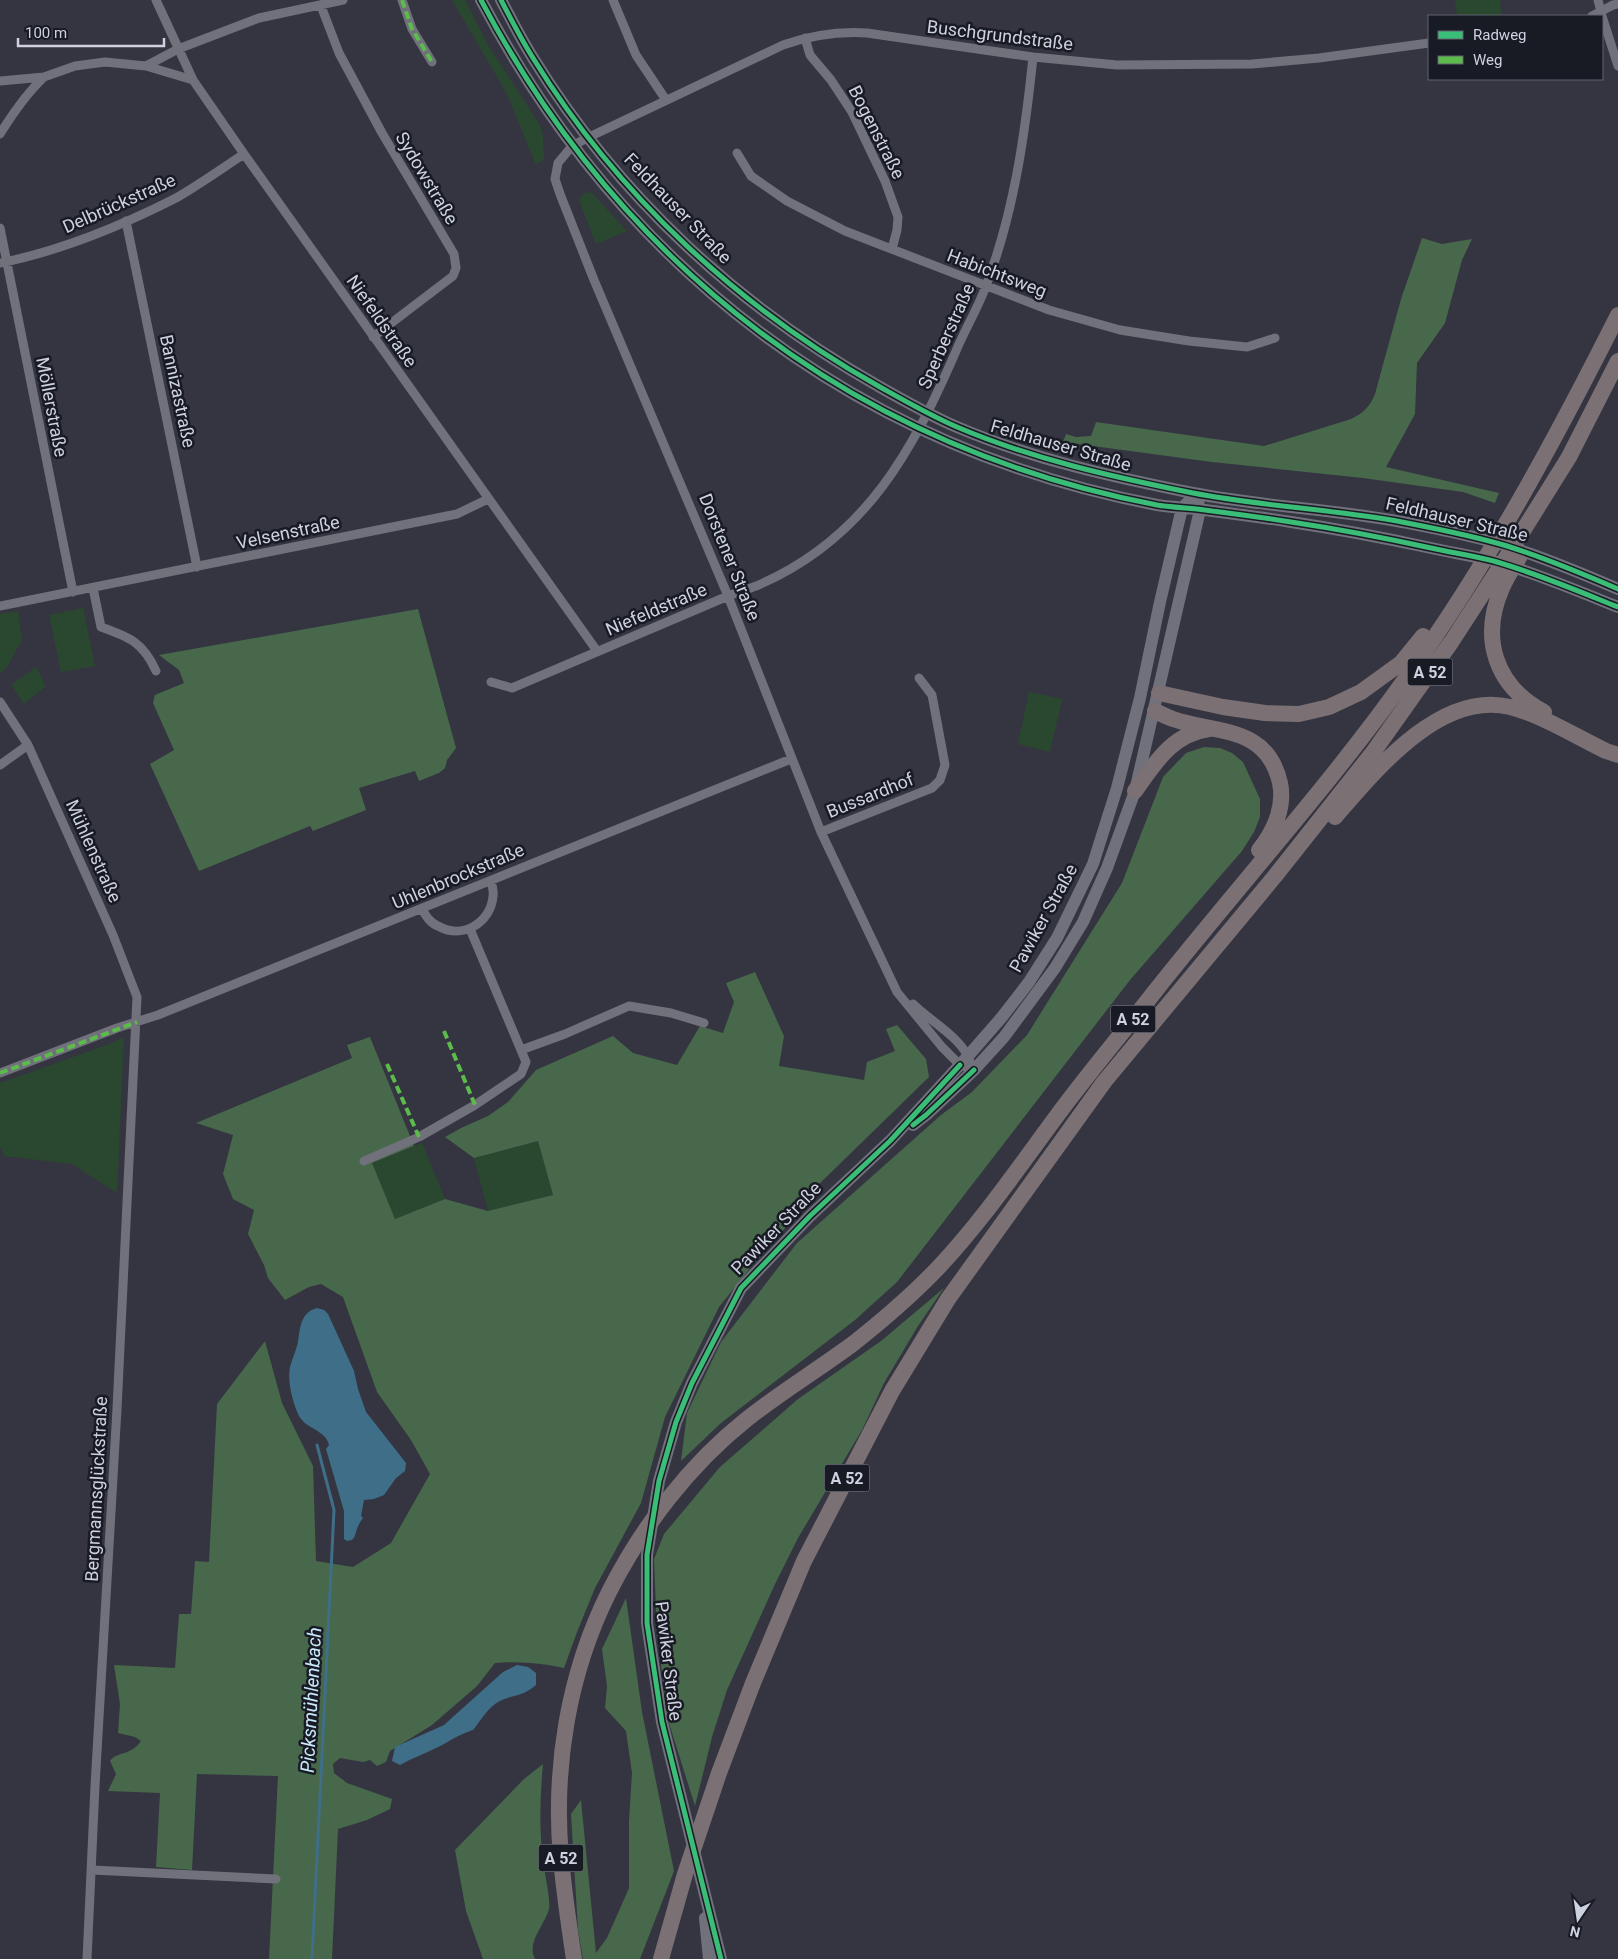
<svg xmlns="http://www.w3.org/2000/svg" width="1618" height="1959" font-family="Roboto,sans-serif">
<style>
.green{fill:#2a482f}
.forest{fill:#47684b}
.water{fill:#3f6f88}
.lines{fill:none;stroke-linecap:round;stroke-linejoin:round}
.stream{stroke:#3f6f88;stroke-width:3}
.street{stroke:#70717b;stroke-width:9}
.secondary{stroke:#70717b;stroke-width:12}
.highway{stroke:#7b7175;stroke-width:16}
.quiet{stroke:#5cbc4b;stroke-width:4;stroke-dasharray:8 4;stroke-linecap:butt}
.cycleway-casing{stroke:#181a24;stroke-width:8}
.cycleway{stroke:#3abd76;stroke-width:5}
.labels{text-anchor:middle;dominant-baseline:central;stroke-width:5;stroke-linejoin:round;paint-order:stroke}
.shield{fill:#181a24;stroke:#979aa7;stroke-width:1}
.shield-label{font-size:16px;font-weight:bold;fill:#ced1df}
.street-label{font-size:18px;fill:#ced1df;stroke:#181a24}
.water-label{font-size:19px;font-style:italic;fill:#cae9fa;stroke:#181a24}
</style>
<rect width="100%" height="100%" fill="#343541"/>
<path class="green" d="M452,0H465L488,45L540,125L543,136L544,160L536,165L507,94Z
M1455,0H1500L1502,16H1457Z
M589,192L592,193L627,231L596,244L580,203C579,197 582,193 589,192Z
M83,608L95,666L61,672L49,615Z
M18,611L22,640L7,667L0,674V614Z
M36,667L46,686L24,704L11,685Z
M1029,692L1062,699L1050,752L1018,744Z
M124,1037L117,1193L72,1164L4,1156L0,1146V1083L112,1043Z
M538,1141L553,1195L488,1211L474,1158Z
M422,1143L445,1199L395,1219L372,1163Z"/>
<path class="forest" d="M1422,238L1442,244L1472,239L1462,260L1445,323L1417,363L1415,414L1386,467L1499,493L1495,503L1463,492L1363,478L1212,462L1063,442L1066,434L1076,437L1091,436L1096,422L1264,446L1351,419C1363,413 1370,407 1375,394L1401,299Z
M418,609L456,748L447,760L445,768L439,773L419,781L415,771L359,788L366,810L313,831L310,826L199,871L150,764L174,750L153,703L155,695L184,683L179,670L159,655Z
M1204,747L1220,748L1232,753L1243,762L1260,799V817L1254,832L1242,851L1130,980L897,1282L855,1320L721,1423L681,1461L687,1413L721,1342L797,1243L941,1115L972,1092L1027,1035L1122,883L1163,777L1186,753Z
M755,972L784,1036L779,1066L864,1080L867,1062L895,1051L886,1029L897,1025L926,1059L929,1077L814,1189L792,1220L752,1266L719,1307L665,1417L641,1503L595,1588L577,1632L564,1668C541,1663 520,1661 495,1663L477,1686L432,1725L390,1751L386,1762L377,1766L370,1760L363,1762L340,1758L333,1764L334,1773L347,1783L392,1799L390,1809L367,1820L338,1829L332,1959H269L278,1776L197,1774L192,1870L156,1867L160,1793L108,1791L116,1774L110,1761C117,1751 131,1756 141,1741L135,1737L118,1733L120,1704L114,1665L175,1668L179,1614H191L195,1561L209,1562L217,1404L265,1341L282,1403L313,1466L316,1561L353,1567L391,1543L430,1474L411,1440L377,1392L343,1297L321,1284L309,1287L285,1300L268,1278L264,1265L248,1234L254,1210L233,1199L223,1174L233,1135L196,1123L352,1058L347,1045L370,1037L414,1146L372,1163L395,1219L445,1199L488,1211L553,1195L538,1141L474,1158L445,1137L461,1128L488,1116L508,1102L536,1070L613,1036L633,1053L677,1065L700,1026L723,1033L734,1002L726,983Z
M944,1288L918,1326L884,1383L862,1430L798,1538L776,1582L727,1690L712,1737L695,1806L668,1720L657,1633L654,1559L664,1534L720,1467L798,1399L881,1341Z
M626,1598L642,1712L674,1871L640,1959H583L578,1930L571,1814L581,1800L596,1953L607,1938L629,1888V1821L632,1773L626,1731L605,1708L607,1686L602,1649Z
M543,1764C540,1796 539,1828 543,1860C544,1871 551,1900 549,1909C545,1925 526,1942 535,1959H483L466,1911L455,1850L524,1779Z"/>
<path class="water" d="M317,1308L324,1310L328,1314L354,1371L358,1389L366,1412L406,1463L405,1471L396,1478L384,1495L374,1499L364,1500L361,1516L363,1518C361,1521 358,1525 357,1529C354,1536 356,1540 347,1541L344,1539V1511L326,1449L329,1445C326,1430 306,1429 299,1416C293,1403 287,1382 290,1367C292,1359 296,1351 298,1342C300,1327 301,1312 317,1308Z
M517,1665L528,1667L536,1673V1685C522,1697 515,1694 500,1701C489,1706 480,1721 473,1730C457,1735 451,1741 436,1748C424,1754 412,1758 400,1765L392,1761L395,1747L444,1725L503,1672Z"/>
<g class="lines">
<path class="stream" d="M312,1959L334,1510L317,1445"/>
<path class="street" d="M156,0L193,80L244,154L597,651
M402,0L412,29L432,62
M613,0L636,55L666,100
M1598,0L1602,16
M321,6L339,53L382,133L454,254L456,268L453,276L373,337
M1592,16L1613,5L1618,4
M1602,16L1618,66
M805,38L810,55L831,80L852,112L885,181L898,217L897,230L892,249
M146,66L193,80
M0,81L44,77L75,66L105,62L146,66L178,49L259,18L343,0
M0,134C13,113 26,94 44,77
M737,153L751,176L787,201L845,231L1049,310L1120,330L1189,341L1247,347L1275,338
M126,221L197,567
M0,228L73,592
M0,263C60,251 121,226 176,198C199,185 221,169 244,154
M93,588L101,627C129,637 143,642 156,671
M0,606L457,514L488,499
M491,682L512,688L728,596C739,592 752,588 763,583C867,536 913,450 956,351C965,329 978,308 986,286C1014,212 1025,135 1033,57
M0,702L28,745L113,935L137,997L117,1409L95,1786L87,1959
M0,765L28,745
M821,832L932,788L940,780L945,765L932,695L919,678
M422,909C426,916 430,923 438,926C462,940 491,923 493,896C494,891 492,885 491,881
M913,1004C931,1022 961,1037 970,1061
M521,1050L565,1034L629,1006L671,1013L704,1023
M974,1070L960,1065L942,1047L897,992L821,832L728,596L594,280L560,194L555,179L558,163L572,146L587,138L783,45C812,35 837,31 867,33L1033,57L1117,65L1252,64L1319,58L1429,43
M0,1073L117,1028L158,1015L791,759
M364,1161L419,1137L475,1105L521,1074L526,1062L470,929
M92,1870L276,1879"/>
<path class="secondary" d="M481,0C623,269 857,448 1157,505C1170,507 1184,508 1197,509C1228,513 1260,517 1291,522C1338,529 1385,538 1431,548C1453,553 1476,556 1497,562C1538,574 1578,591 1618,607
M501,0C511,19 521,39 533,58C618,196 739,308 880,387C905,401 931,416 957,427C1032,459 1113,477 1193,493C1260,506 1329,509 1397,521C1433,528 1471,535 1507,546C1545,558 1581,573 1618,589
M913,1125L926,1115L974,1070L1004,1037L1055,968L1083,922L1107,868L1135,791L1200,510L1198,502
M705,1918L709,1959
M721,1959L662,1722L647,1623V1555L659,1481L676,1422L692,1383L741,1288L810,1216L890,1141L968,1056L1002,1017L1029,982L1057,938L1093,864L1117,788L1140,698L1160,602L1182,508L1196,494"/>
<path class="highway" d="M1521,554C1515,565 1507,576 1502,588C1480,638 1495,686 1544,712
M1159,693L1223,707L1265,713L1299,714L1329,707L1361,692L1401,663L1423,636
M1155,711C1161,714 1167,717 1173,719C1216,734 1267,725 1280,783C1285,807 1274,832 1259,850
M1135,791C1155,763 1172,734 1209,729
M1335,817C1375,771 1440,690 1510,707C1544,716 1575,736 1606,751L1618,755
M574,1959C569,1926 564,1892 561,1858C553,1768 568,1674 609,1592C642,1527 689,1465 747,1419C781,1392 819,1369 854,1343C883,1320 912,1295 937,1269C984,1219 1021,1164 1062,1109C1092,1069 1125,1030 1156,990C1240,884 1331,784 1409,674C1490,561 1556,438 1618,315
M661,1959L685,1874L719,1773L753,1683L804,1561L892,1391L948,1299L1104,1082L1275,876L1374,751L1452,641L1511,550L1569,457L1618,361"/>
<path class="quiet" d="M402,0L412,29L432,62
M444,1031L475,1105
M387,1064L419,1137
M0,1073L137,1022"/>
<g class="cycleway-casing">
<path id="cycleway" d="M481,0C623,269 857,448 1157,505C1170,507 1184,508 1197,509C1228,513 1260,517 1291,522C1338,529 1385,538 1431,548C1453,553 1476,556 1497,562C1538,574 1578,591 1618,607
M501,0C511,19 521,39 533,58C618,196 739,308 880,387C905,401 931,416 957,427C1032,459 1113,477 1193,493C1260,506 1329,509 1397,521C1433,528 1471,535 1507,546C1545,558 1581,573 1618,589
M913,1125L926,1115L974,1070
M721,1959L662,1722L647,1623V1555L659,1481L676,1422L692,1383L741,1288L810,1216L890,1141L960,1065"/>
</g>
<use href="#cycleway" class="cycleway"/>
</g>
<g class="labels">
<g class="shield">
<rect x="1407.5" y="658.5" width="45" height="27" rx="4"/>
<rect x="1110.5" y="1005.5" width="45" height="27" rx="4"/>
<rect x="824.5" y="1464.5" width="45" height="27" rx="4"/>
<rect x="538.5" y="1844.5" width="45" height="27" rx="4"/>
</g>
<g class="shield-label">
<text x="1430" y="672">A 52</text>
<text x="1133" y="1019">A 52</text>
<text x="847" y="1478">A 52</text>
<text x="561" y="1858">A 52</text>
</g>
<g class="street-label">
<text transform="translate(1000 35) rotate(7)">Buschgrundstraße</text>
<text transform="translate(877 132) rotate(63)">Bogenstraße</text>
<text transform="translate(427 178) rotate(59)">Sydowstraße</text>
<text transform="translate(119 203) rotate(-24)">Delbrückstraße</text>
<text transform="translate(678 208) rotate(46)">Feldhauser Straße</text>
<text transform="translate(997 273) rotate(21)">Habichtsweg</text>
<text transform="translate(382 321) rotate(55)">Niefeldstraße</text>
<text transform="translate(946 336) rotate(-66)">Sperberstraße</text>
<text transform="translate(178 391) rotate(78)">Bannizastraße</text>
<text transform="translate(52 407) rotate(79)">Möllerstraße</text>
<text transform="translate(1061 445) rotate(16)">Feldhauser Straße</text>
<text transform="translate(1457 519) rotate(13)">Feldhauser Straße</text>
<text transform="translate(288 532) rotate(-12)">Velsenstraße</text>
<text transform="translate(730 557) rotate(68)">Dorstener Straße</text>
<text transform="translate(656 609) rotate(-23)">Niefeldstraße</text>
<text transform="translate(870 795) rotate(-22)">Bussardhof</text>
<text transform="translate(94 851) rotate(66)">Mühlenstraße</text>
<text transform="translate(458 876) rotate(-23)">Uhlenbrockstraße</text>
<text transform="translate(1043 918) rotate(-61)">Pawiker Straße</text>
<text transform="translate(776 1228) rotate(-46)">Pawiker Straße</text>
<text transform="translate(96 1489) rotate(-87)">Bergmannsglückstraße</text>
<text transform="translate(669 1661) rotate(83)">Pawiker Straße</text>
</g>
<g class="water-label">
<text transform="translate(311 1700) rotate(-87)">Picksmühlenbach</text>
</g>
</g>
<rect x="1428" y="15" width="175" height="65" fill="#181a24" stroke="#61636f"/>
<rect x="1438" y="31" width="25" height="8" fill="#3abd76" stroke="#61636f"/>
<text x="1473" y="40" font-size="15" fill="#ced1df">Radweg</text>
<rect x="1438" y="56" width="25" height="8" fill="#5cbc4b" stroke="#61636f"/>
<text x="1473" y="65" font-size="15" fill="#ced1df">Weg</text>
<g transform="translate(1578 1919) rotate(193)" stroke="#181a24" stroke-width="4" paint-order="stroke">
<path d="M0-4L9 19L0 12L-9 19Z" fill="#ced1df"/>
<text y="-8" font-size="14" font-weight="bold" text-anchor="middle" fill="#ced1df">N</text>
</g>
<path d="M18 38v8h146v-8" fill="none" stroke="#ced1df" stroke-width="2.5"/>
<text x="25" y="38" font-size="15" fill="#ced1df" stroke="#181a24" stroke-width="4" paint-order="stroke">100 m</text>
</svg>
